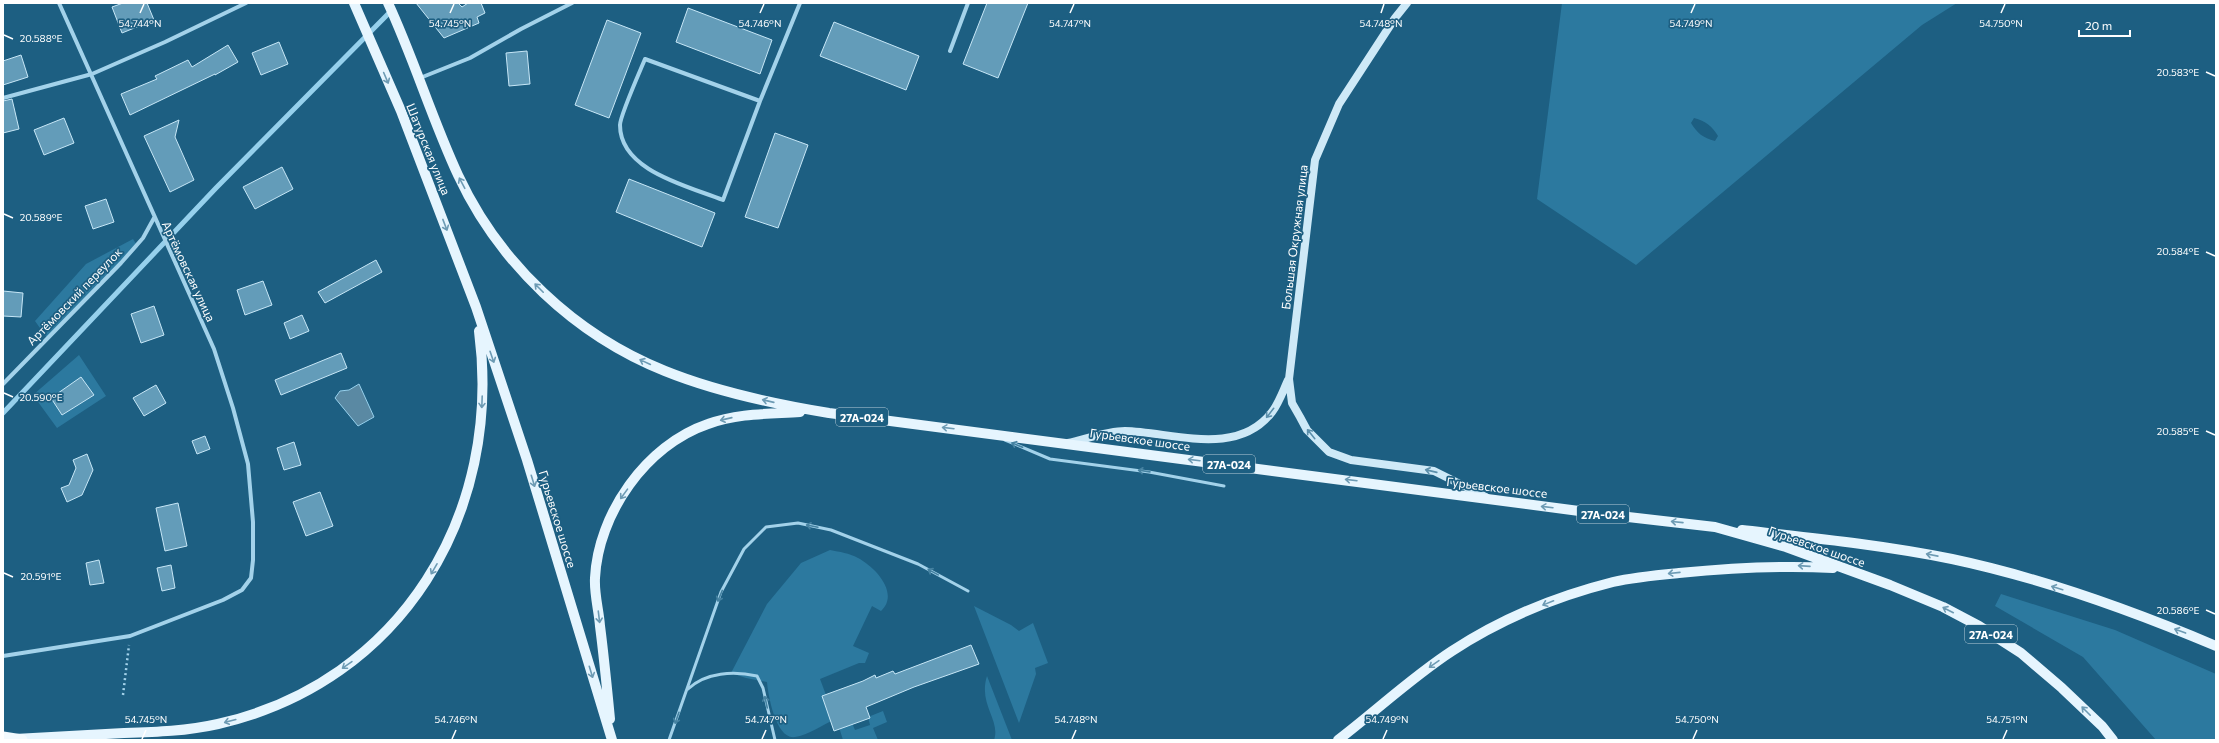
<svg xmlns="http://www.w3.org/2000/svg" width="2219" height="743" font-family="Commissioner,sans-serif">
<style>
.green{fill:#2c799f;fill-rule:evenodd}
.water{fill:#5a89a3;stroke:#96d0ec}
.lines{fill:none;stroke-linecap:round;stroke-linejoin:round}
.stream{stroke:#96d0ec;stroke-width:5}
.building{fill:#639cb9;stroke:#c7e7f7}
.path{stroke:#a3d2ea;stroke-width:2.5;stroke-dasharray:2 3;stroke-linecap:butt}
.service{stroke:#a3d2ea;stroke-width:3}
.minor{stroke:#a3d2ea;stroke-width:4}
.secondary{stroke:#cee9f7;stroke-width:8}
.primary{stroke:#e6f5fe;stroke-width:10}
.trunk{stroke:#f2fafe;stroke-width:11}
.oneway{stroke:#6d9bb4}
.oneway2{stroke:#5b8fab}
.oneway3{stroke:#4582a1}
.ticks{fill:none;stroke:#fff;stroke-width:1.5}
.labels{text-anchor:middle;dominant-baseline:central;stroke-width:3.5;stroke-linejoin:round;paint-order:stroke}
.shield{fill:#1d5f82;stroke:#bbcfda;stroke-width:1}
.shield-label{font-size:11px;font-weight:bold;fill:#fff}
.street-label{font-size:12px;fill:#fff;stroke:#1d5f82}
.ticks-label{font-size:10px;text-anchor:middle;fill:#fff;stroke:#1d5f82;stroke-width:3.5;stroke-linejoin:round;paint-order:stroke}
</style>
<rect width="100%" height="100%" fill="#1d5f82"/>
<path class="green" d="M1562,3H1957L1922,25L1636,265L1537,199ZM1694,118C1706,121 1712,126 1718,136L1715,141C1703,138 1697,133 1691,123Z
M133,239L138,247L47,338L35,321L86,264Z
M79,355L106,396L57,428L33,395Z
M830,550C840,552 849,553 858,558C875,567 900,593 881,611L872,606L853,646L869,653L865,663H859L820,679L835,719C823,725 808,735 795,737C776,740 768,695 767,682L746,678L731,673L767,604L801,563Z
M2001,594L2115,630L2216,674V740H2156L2083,657L1995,606Z
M974,606L1011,625L1019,631L1033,623L1048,663L1035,668L1036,674L1019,723Z
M987,676L1012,740H994C1001,720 978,705 987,676Z
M883,711L887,722L873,728L878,740H843L839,727L852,723L855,730L870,725L868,717Z"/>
<path class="water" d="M359,384L374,417L358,426L335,398L340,391L349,390Z"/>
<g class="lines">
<path class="stream" d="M3,413L216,188L389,13L391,8"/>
</g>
<path class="building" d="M123,3H147L154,20L122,33L112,7Z
M416,3H458L462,7L468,3H481L485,13L477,17L479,23L444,38Z
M987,3H1028L998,78L963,64Z
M688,8L772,40L760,74L676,42Z
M607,20L641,33L609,118L575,105Z
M834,22L919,56L906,90L820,56Z
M279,42L288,64L261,75L252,53Z
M228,45L238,62L215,75V74L130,115L121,94L157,79L155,76L188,60L192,67Z
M527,51L530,84L509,86L506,53Z
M21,55L28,77L3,85V61Z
M12,99L19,129L3,133V101Z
M64,118L74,143L44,155L34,130Z
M179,120L175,137L194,180L170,192L144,136Z
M775,133L808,145L778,228L745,217Z
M282,167L293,189L255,209L243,187Z
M629,179L715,213L702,247L616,212Z
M106,199L114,222L93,229L85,206Z
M376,260L382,272L325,303L318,292Z
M263,281L272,305L245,315L237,290Z
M3,291L23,293L21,317L3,316Z
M154,306L164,335L141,343L131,314Z
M302,315L309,331L290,339L284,323Z
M341,353L347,368L281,395L275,380Z
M81,377L94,395L62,415L51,398Z
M156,385L166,403L144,416L133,398Z
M205,436L210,449L197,454L192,441Z
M294,442L301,465L284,470L277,448Z
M87,454L93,470L82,495L67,502L61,488L69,485L76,468L73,460Z
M320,492L333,526L306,536L293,502Z
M178,503L187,546L165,551L156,508Z
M99,560L104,583L90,585L86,563Z
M171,565L175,588L162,591L157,568Z
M971,645L979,664L914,687L866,707L870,718L834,731L822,696L863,681L875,675L876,678L893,671L895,674Z"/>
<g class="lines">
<path class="path" d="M123,695L129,645"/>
<path class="service" d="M1005,440L1050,459L1149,472L1224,486
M688,689C706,672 734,671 757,676L763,688L775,740
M669,740L721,592L744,549L766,527L798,523L831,530L918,564L968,591"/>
<path class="minor" d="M950,51L968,3
M420,78L470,58L521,29L572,3
M3,98L92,74L165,42L246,3
M760,101L645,59C640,71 620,116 620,125C620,171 688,186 723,200L760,101L800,3
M3,384L121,263L143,238L154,218
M3,656L130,636L223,600L242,590L251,578L253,560V522L248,464L233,408L214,349L59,3"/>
<path class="secondary" d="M1407,3L1395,18L1339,104L1315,160L1289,379L1292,403L1300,417L1307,430L1329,452L1351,460L1434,471L1486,497
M1068,443C1086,439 1107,431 1125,431C1172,432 1237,458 1272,412C1279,403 1283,391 1288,380"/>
<path class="primary" d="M354,3L401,111L476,307L527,460L612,740
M388,3C414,59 432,119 458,175C499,263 575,335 665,371C717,392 774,404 829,413L1602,514L1715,527L1786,547L1890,585L1943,607L1979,626L2021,653L2062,688L2102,726L2113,740
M1742,530C1813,538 1883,545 1952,559C2042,578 2131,610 2216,646
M610,719C607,688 604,657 600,626C599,611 594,594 595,578C598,514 646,445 708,424C738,413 769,414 800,412
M15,739C51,737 88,735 124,733C156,732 187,731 218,724C402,682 503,513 479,331
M1338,740C1376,711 1412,677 1452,651C1501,619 1557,596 1613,582C1634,577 1657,575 1679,573C1730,568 1781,565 1833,568"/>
<path class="trunk" d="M3,737L22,740"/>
</g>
<defs><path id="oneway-shaft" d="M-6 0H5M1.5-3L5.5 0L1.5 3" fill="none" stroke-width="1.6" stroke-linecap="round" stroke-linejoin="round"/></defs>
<g class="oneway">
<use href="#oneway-shaft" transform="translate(386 78) rotate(67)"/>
<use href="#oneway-shaft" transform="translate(462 183) rotate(-118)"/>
<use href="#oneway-shaft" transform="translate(445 225) rotate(69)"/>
<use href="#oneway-shaft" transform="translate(539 288) rotate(-135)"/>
<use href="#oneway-shaft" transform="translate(492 357) rotate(71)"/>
<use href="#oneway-shaft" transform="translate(645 362) rotate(-155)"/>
<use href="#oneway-shaft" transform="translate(768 401) rotate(-167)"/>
<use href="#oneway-shaft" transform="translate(482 402) rotate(92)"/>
<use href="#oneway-shaft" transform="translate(726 419) rotate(167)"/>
<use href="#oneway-shaft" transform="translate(948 428) rotate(-173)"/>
<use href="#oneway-shaft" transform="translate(1194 460) rotate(-173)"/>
<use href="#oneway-shaft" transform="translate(1351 480) rotate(-173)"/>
<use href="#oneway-shaft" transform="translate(533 481) rotate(73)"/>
<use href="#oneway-shaft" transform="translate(624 494) rotate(126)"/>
<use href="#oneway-shaft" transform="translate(1547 507) rotate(-173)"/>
<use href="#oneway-shaft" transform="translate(1677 522) rotate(-174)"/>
<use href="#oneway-shaft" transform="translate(1932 555) rotate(-169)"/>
<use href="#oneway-shaft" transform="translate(1804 566) rotate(-176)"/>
<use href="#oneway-shaft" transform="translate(434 569) rotate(120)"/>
<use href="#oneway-shaft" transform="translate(1674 573) rotate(174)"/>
<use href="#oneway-shaft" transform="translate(2057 588) rotate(-163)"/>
<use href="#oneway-shaft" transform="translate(1548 603) rotate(158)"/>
<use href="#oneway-shaft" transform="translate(1948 610) rotate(-153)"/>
<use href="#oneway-shaft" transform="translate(599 617) rotate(83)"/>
<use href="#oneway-shaft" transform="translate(2180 631) rotate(-160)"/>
<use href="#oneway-shaft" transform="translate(1434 664) rotate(145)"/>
<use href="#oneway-shaft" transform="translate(347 665) rotate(145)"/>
<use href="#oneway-shaft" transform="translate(591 672) rotate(73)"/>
<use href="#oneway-shaft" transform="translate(2086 711) rotate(-135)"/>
<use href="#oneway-shaft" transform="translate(230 721) rotate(165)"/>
</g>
<g class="oneway2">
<use href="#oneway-shaft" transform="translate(1270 413) rotate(128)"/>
<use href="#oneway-shaft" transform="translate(1311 434) rotate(-129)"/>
<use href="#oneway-shaft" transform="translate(1431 471) rotate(-167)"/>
</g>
<g class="oneway3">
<use href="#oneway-shaft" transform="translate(1017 445) rotate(-158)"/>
<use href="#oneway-shaft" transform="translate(1144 471) rotate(-172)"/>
<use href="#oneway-shaft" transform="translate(812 526) rotate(-168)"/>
<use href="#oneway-shaft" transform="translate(933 572) rotate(-151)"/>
<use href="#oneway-shaft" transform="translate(720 596) rotate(112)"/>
<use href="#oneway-shaft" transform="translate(766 702) rotate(-102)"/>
<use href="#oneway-shaft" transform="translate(677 718) rotate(109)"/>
</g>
<path class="ticks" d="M140,13L144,4M450,13L454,4M760,13L764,4M1070,13L1074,4M1381,13L1384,4M1691,13L1695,4M2001,13L2005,4M4,35L13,39M2206,72L2215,76M4,214L13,218M2206,252L2215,256M4,393L13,397M2206,431L2215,435M4,573L13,577M2206,610L2215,614M142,739L146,730M452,739L456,730M762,739L766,730M1072,739L1076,730M1383,739L1387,730M1693,739L1697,730M2003,739L2007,730"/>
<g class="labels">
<g class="shield">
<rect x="836" y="408" width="52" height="18" rx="3"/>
<rect x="1203" y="455" width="52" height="18" rx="3"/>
<rect x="1577" y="505" width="52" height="18" rx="3"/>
<rect x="1965" y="625" width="52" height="18" rx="3"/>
</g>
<g class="shield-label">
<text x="862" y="417">27А-024</text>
<text x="1229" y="464">27А-024</text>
<text x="1603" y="514">27А-024</text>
<text x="1991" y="634">27А-024</text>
</g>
<g class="street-label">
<text transform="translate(429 149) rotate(68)">Шатурская улица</text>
<text transform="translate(1294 237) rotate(-83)">Большая Окружная улица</text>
<text transform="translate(189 271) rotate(65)">Артёмовская улица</text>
<text transform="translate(74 296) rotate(-46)">Артёмовский переулок</text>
<text transform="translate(1140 439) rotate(8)">Гурьевское шоссе</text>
<text transform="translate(1497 487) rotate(7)">Гурьевское шоссе</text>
<text transform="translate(558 519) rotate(73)">Гурьевское шоссе</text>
<text transform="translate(1817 546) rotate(19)">Гурьевское шоссе</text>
</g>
</g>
<g class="ticks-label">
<text x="140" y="27">54.744°N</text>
<text x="450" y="27">54.745°N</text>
<text x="760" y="27">54.746°N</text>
<text x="1070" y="27">54.747°N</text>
<text x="1381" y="27">54.748°N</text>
<text x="1691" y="27">54.749°N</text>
<text x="2001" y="27">54.750°N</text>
<text x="41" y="42">20.588°E</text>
<text x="2178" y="76">20.583°E</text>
<text x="41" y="221">20.589°E</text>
<text x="2178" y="255">20.584°E</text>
<text x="41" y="401">20.590°E</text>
<text x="2178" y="435">20.585°E</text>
<text x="41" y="580">20.591°E</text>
<text x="2178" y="614">20.586°E</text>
<text x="146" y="723">54.745°N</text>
<text x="456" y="723">54.746°N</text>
<text x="766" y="723">54.747°N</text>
<text x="1076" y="723">54.748°N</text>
<text x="1387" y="723">54.749°N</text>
<text x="1697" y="723">54.750°N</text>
<text x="2007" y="723">54.751°N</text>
</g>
<rect width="2219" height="743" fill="none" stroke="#ffffff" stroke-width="8"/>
<path d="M2079 30v6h51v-6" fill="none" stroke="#ffffff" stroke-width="2"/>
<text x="2085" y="30" font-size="12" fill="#ffffff" stroke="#1d5f82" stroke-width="3" paint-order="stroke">20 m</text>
</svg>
